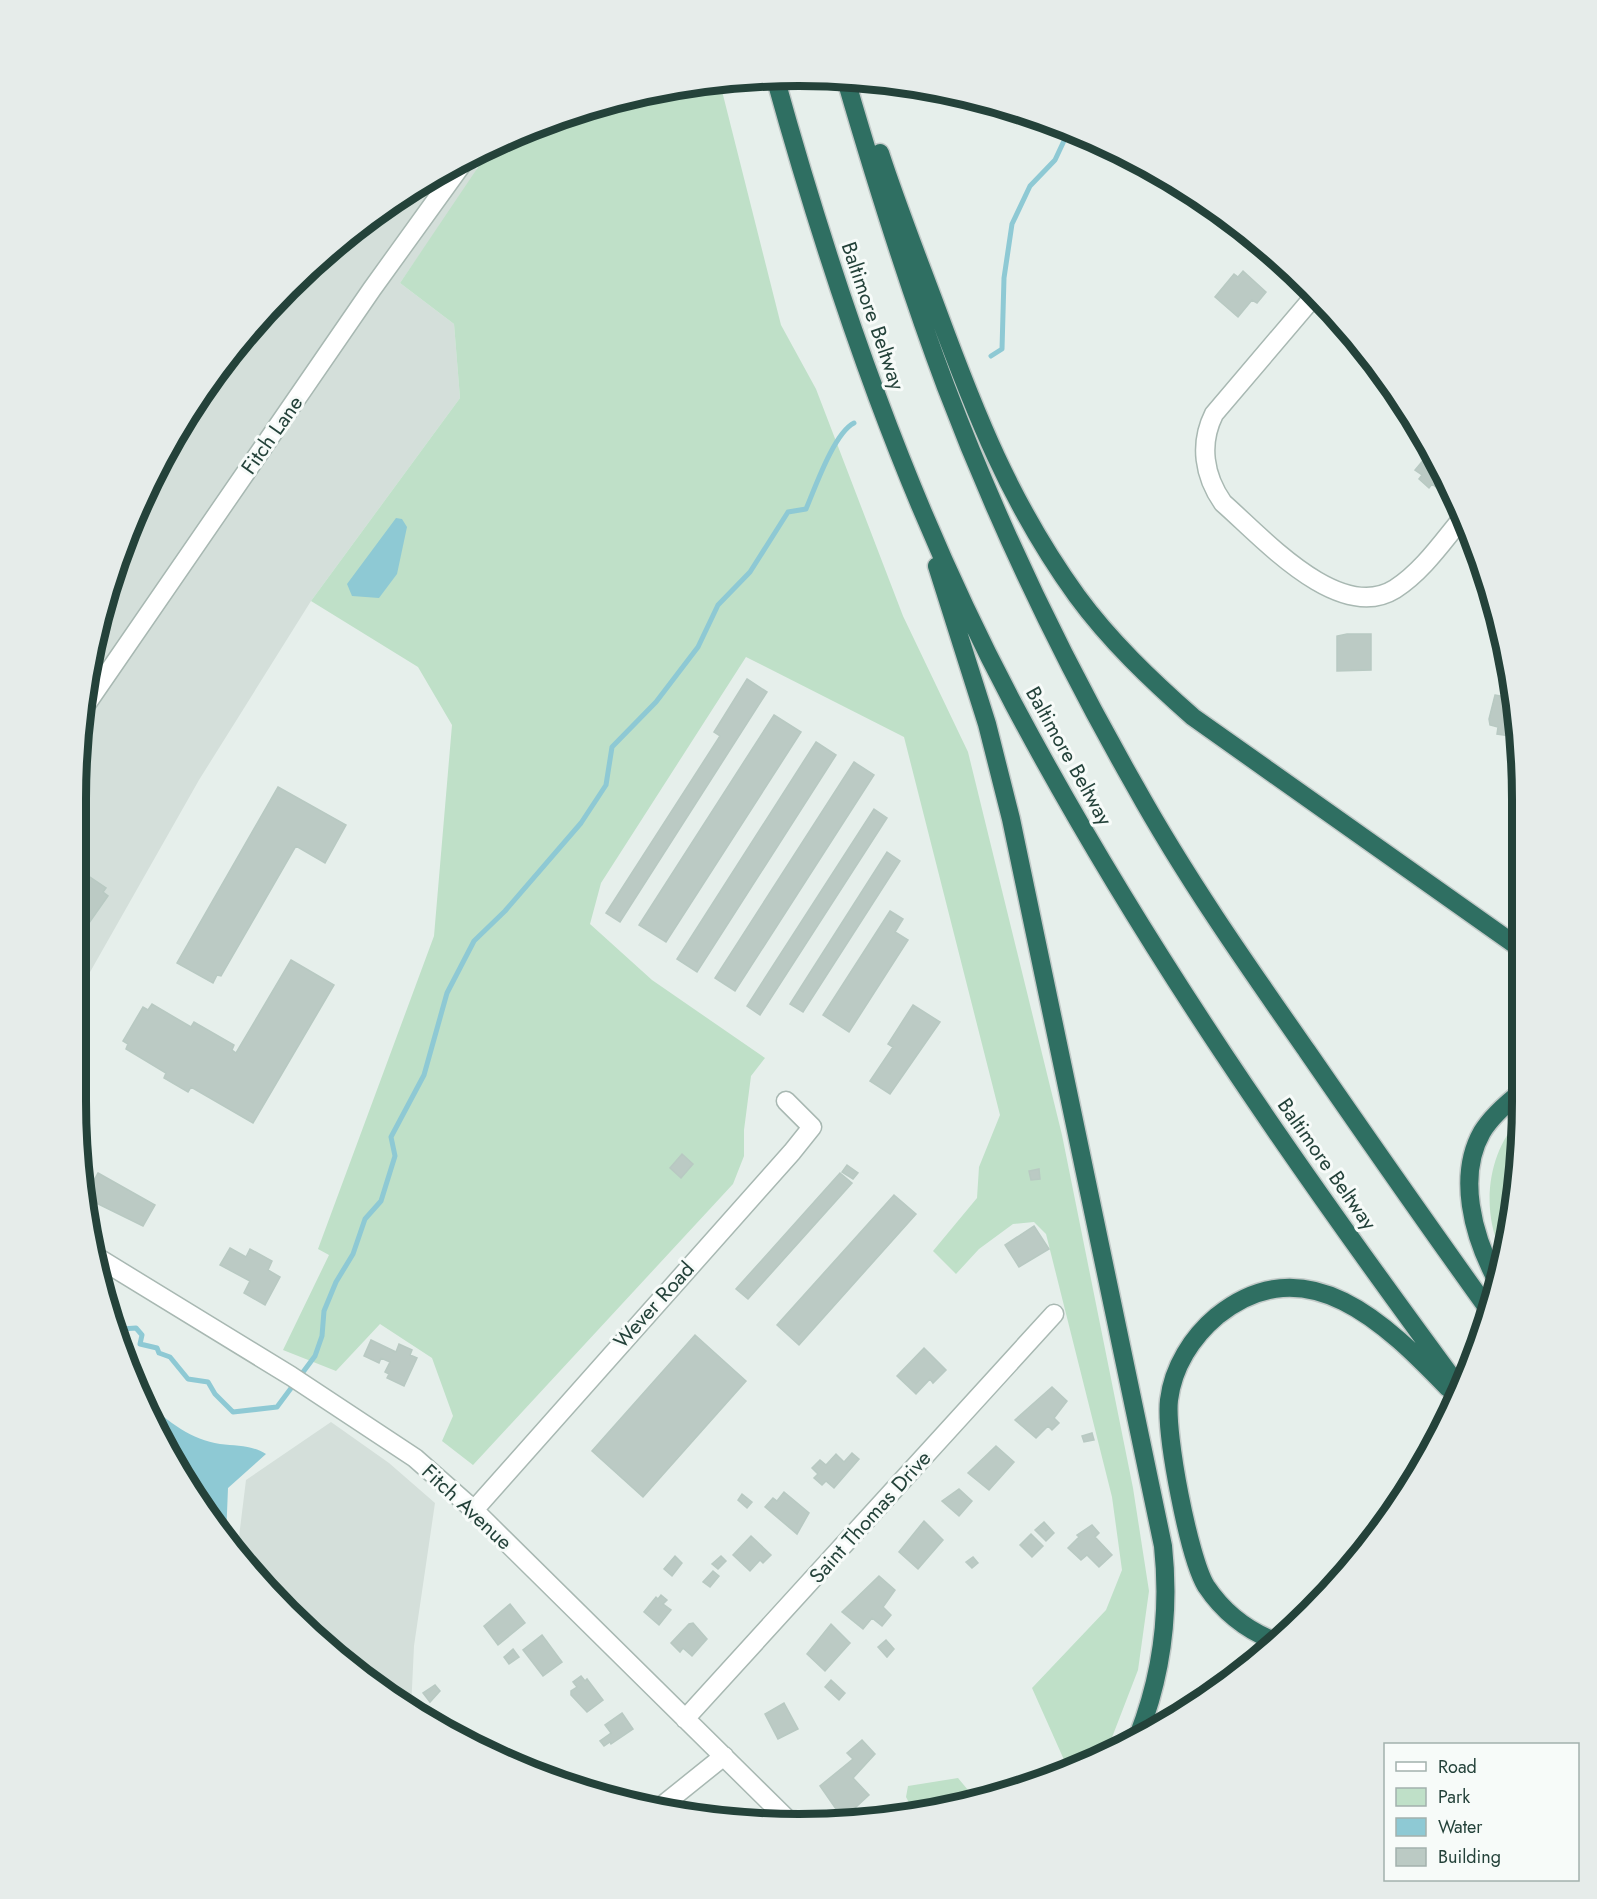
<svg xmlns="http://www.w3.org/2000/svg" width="1597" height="1899" font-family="Jost,sans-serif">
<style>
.built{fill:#d4dfda}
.green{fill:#bfe0c8}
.water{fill:#8ec9d4}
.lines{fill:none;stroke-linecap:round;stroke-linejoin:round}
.stream{stroke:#8ec9d4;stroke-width:5}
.building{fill:#bbcac4;stroke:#b8c9c2;stroke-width:1.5}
.street-casing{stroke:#a8b8b2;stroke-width:21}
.highway-casing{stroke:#c2cac8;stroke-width:21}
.street{stroke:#fff;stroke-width:18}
.highway{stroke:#2f6f62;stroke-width:18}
.labels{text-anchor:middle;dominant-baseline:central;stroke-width:6;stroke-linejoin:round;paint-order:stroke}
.street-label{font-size:21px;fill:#24423a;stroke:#f7fbf9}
.rim{fill:none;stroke:#24423a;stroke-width:8}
</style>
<rect width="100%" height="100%" fill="#e6efeb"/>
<path class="built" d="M465,160L478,170L400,283L454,324L460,398L311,601L199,780L77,995L81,704L100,611L149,479L224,358L287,287L397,197Z
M331,1422L389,1463L435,1503L414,1646L411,1709L397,1702L255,1578L237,1553L246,1480Z"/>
<path class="green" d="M720,83L781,325L816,389L903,616L968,752L1062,1135L1133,1488L1149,1591L1138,1670L1111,1740L1104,1753L1069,1771L1032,1688L1106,1610L1122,1570L1112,1497L1046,1234L1034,1222L1013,1224L979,1249L956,1274L933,1251L977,1198L979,1167L1000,1115L904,737L746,657L601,883L590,924L652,980L765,1058L751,1076L744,1130V1156L733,1184L473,1465L442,1441L453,1416L432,1358L380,1324L336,1371L283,1350L329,1255L318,1249L434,936L452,725L418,667L311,601L460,398L454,324L400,283L493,145L521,130L657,89Z
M1521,1118L1520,1148L1500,1249C1481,1208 1488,1150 1521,1118Z
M958,1778L973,1796L914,1812L906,1797L908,1786Z"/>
<path class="water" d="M396,518L402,519L407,527L397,574L379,598L352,596L347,584Z
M147,1402C168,1422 192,1440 220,1444C237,1446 252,1445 266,1454L228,1488L226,1538L172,1462Z"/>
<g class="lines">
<path class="stream" d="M991,356L1002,349L1004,278L1012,224L1030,186L1055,160L1070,128
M115,1324L122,1329L136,1328L142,1335L140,1344L157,1348L159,1353L170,1357L188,1379L208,1382L215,1394L233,1412L277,1407L315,1356L322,1336L324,1311L336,1282L353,1254L365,1219L381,1201L395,1156L391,1137L424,1075L447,993L474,941L505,911L581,823L606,785L612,747L656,702L698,647L718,605L750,572L788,512L806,509C815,488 834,433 854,423"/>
</g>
<path class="building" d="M1243,271L1266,292L1257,303L1252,300L1238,317L1215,297L1234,274L1238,277Z
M239,341L249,350L242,358L232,349Z
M1430,452L1449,488L1444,494L1432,484L1429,488L1419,479L1422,475L1415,470Z
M1347,634H1371V670L1337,671V636Z
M747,679L767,692L620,922L606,913L720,736L714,732Z
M1495,695L1506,697L1505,701L1512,702L1515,729H1511L1510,736L1497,734L1498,727L1490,725L1489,719Z
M774,715L801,732L666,942L639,925Z
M816,742L836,755L697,972L677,959Z
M854,762L874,775L735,991L715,978Z
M278,787L346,825L325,863L296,846L221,976L217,975L213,983L177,963Z
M874,809L887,818L760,1015L747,1006Z
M887,852L900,861L803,1012L790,1004Z
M87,875L106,888L103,892L108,896L77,940L78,876L84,879Z
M890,911L903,919L895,932L908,940L849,1032L823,1015Z
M291,960L334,985L253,1123L191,1087L188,1092L164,1078L166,1073L126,1049L128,1044L123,1041L143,1007L148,1010L152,1004L191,1027L194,1022L234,1045L232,1050L236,1053Z
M913,1005L940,1022L890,1094L870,1081L893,1047L888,1044Z
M682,1154L693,1164L681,1178L670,1168Z
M847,1165L858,1173L853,1179L842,1172Z
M1039,1169L1040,1179L1031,1180L1029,1171Z
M98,1173L155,1205L143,1226L88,1199L87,1193Z
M840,1173L852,1183L748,1299L736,1289Z
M894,1195L916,1214L799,1345L777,1325Z
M1034,1226L1049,1249L1019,1267L1005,1245Z
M230,1248L246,1257L250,1249L272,1261L268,1270L280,1277L265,1305L244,1293L250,1281L220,1265Z
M695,1335L746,1381L643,1497L592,1451Z
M371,1340L396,1352L399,1344L412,1350L410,1355L417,1358L404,1386L387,1378L389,1374L385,1372L390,1362L381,1358L379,1363L364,1356Z
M924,1348L946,1370L933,1383L930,1379L916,1394L897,1376Z
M1052,1387L1067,1401L1054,1418L1059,1423L1052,1430L1048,1426L1036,1438L1015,1420Z
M1092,1433L1094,1440L1084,1442L1082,1436Z
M996,1446L1014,1462L989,1490L968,1473Z
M852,1453L859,1459L834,1488L826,1481L822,1485L814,1478L818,1474L812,1468L820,1460L826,1465L836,1454L844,1462Z
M959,1489L972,1501L959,1516L942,1501Z
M784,1492L809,1513L797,1534L765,1507L773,1498L777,1501Z
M742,1494L752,1502L747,1508L738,1500Z
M924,1521L943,1540L918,1569L899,1552Z
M1044,1522L1054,1533L1046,1541L1035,1530Z
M1092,1525L1099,1533L1095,1537L1112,1555L1099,1567L1087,1555L1081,1560L1068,1548L1079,1537L1077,1535Z
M1031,1534L1043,1546L1032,1557L1020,1545Z
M751,1536L771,1555L763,1563L760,1560L750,1571L733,1555Z
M675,1556L682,1563L672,1576L664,1569Z
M721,1556L726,1561L718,1569L712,1564Z
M973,1557L978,1563L972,1568L966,1562Z
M713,1571L719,1576L710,1587L703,1582Z
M879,1576L895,1590L883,1607L891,1615L882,1626L872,1618L863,1629L842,1612Z
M661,1595L667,1600L663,1604L671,1610L659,1625L644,1612L656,1597L658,1599Z
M510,1604L525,1623L498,1645L484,1626Z
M693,1623L707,1639L692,1656L683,1648L680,1652L671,1643L689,1624Z
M831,1624L850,1643L825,1671L807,1654Z
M542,1635L562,1662L543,1676L523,1650Z
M886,1640L894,1649L887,1657L878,1647Z
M513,1649L519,1657L509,1664L504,1657Z
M581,1676L585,1681L587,1679L603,1700L587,1712L571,1695V1691L577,1687L573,1682Z
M831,1680L845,1693L839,1700L825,1687Z
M435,1685L440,1691L430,1702L423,1693Z
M784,1703L798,1729L778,1739L765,1714Z
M622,1713L633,1729L611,1744L610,1742L604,1746L600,1741L611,1733L605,1725Z
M862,1740L875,1754L853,1778L869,1795L843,1819L820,1786L853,1759L847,1753Z"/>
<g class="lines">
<g class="street-casing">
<path id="street" d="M1235,225L1315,293
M1316,294L1214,414C1199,444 1204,476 1223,503C1262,537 1339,624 1395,589C1423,571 1443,541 1464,516
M81,712L372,289L465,160
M95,1256L291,1376L415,1458L474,1510L789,1821
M474,1510L792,1152L812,1127L786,1101
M685,1719L1054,1314
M663,1805L724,1756"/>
</g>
<g class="highway-casing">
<path id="highway" d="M775,77C835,293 909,507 1014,705C1142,946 1298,1169 1459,1387
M846,80C876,183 908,286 946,387C998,524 1062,658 1135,786C1186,878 1247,965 1307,1051C1367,1138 1427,1224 1488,1309
M880,153C897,205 917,256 936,307C975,413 1010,503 1077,596C1110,641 1151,680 1193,717L1521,949
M937,566L987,724L1011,819L1163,1546C1170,1611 1162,1675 1138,1736
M1495,1277C1473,1235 1457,1176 1482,1132C1491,1117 1507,1103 1521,1092
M1272,1640C1245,1629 1222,1610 1206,1586C1189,1558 1165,1434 1169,1400C1173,1367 1192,1337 1217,1316C1307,1244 1387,1325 1448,1388"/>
</g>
<use href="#street" class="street"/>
<use href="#highway" class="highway"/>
</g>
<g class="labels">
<g class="street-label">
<text transform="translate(873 316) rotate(71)">Baltimore Beltway</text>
<text transform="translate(272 435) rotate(-55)">Fitch Lane</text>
<text transform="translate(1069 756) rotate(61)">Baltimore Beltway</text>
<text transform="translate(1327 1164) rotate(55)">Baltimore Beltway</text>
<text transform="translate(654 1305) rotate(-48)">Wever Road</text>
<text transform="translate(467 1507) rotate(43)">Fitch Avenue</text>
<text transform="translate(870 1517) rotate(-48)">Saint Thomas Drive</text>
</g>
</g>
<path d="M0 0H1597V1899H0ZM799 86H799A713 713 0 0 1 1512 799V1101A713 713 0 0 1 799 1814H799A713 713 0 0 1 86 1101V799A713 713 0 0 1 799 86Z" fill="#e6ecea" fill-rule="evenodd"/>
<path class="rim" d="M799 86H799A713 713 0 0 1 1512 799V1101A713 713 0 0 1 799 1814H799A713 713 0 0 1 86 1101V799A713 713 0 0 1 799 86Z"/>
<rect x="1384" y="1743" width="195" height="138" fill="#f7fbf9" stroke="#a3b1ad" stroke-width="1.5"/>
<rect x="1396" y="1762" width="30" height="9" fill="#ffffff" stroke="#a3b1ad" stroke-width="1.5"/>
<text x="1438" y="1773" font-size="18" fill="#24423a">Road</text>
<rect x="1396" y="1788" width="30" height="18" fill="#bfe0c8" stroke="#a3b1ad" stroke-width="1.5"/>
<text x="1438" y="1803" font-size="18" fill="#24423a">Park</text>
<rect x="1396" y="1818" width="30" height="18" fill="#8ec9d4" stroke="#a3b1ad" stroke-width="1.5"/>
<text x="1438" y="1833" font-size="18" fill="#24423a">Water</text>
<rect x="1396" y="1848" width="30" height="18" fill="#bbcac4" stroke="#a3b1ad" stroke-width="1.5"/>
<text x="1438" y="1863" font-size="18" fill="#24423a">Building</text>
</svg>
